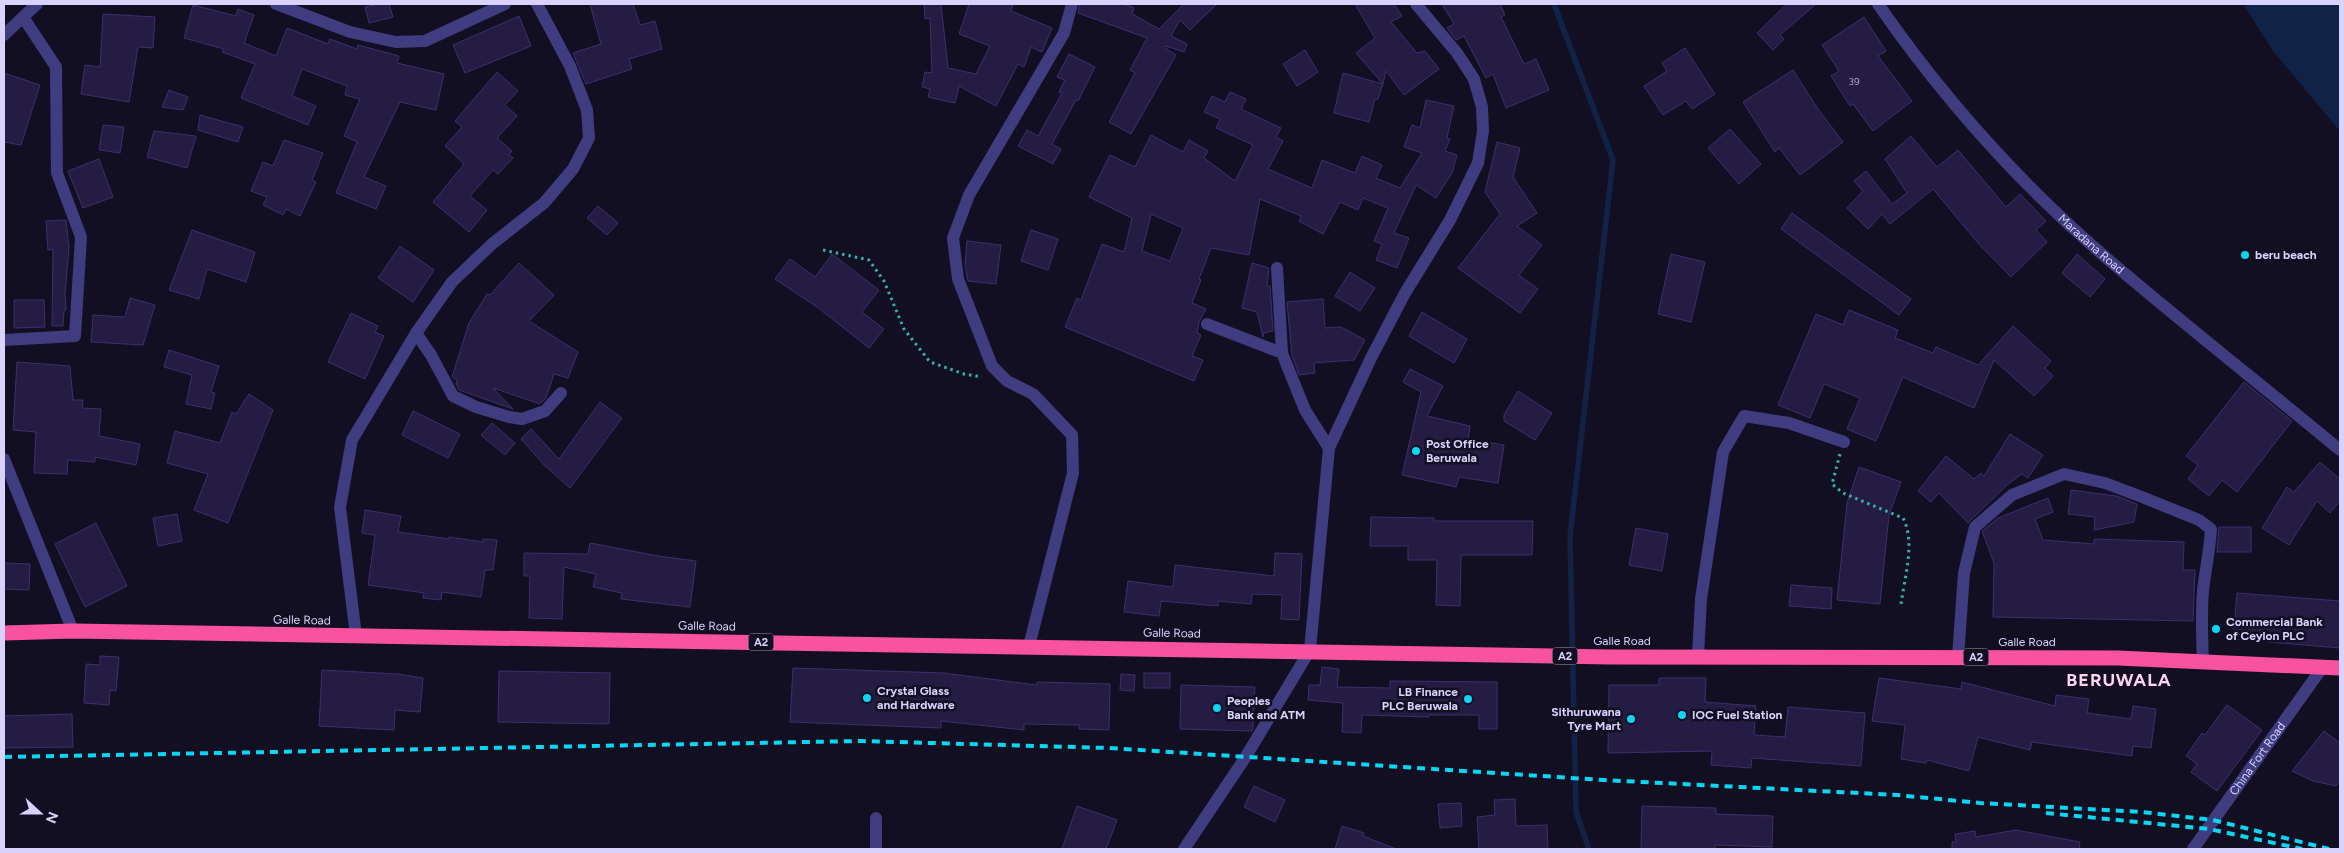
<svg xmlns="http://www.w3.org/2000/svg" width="2344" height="853" font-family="Figtree,sans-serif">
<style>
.water{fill:#102346}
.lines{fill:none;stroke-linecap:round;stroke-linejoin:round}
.stream{stroke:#102346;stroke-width:5.5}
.building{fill:#251c43;stroke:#3d2f6e;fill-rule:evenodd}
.path{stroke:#33b1ac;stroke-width:3;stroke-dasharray:2.5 4;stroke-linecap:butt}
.minor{stroke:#403c80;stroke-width:12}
.highway{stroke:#f9529e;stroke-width:15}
.rail{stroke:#09d6f3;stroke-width:4;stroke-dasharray:8 6;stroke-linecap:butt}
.poi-dot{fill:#09d6f3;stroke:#130f23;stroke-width:2}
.labels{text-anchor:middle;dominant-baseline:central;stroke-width:5;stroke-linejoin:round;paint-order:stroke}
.number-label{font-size:10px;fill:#aba4ce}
.shield{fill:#130f23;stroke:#9d98bc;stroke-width:1}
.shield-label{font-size:11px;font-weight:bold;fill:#d8d2fd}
.street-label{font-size:12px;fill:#d8d2fd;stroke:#130f23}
.poi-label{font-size:12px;font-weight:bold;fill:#d8d2fd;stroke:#130f23;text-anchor:start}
.district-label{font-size:18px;font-weight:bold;letter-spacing:1px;fill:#fdd4ee;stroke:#130f23}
</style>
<rect width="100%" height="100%" fill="#130f23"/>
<path class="water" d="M2243,4H2340V131L2273,51Z"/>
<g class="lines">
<path class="stream" d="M1554,4L1613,160L1570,536L1576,812L1589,849"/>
</g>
<path class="building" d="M379,4H389L393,17L369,23L365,7Z
M590,4H633L640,25L655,21L662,49L629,59L632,69L586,84L573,53L601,44Z
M924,4H941L948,68L976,74L990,46L959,34L969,4H1013L1011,11L1052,28L1042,52L1031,47L1024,67L1018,64L996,106L959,86L955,103L928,97L930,89L922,87L925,72L932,73L930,18L925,19Z
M1080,4H1124L1134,8L1132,14L1159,29L1184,4H1217L1190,30L1180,20L1171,36L1187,44L1184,52L1166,46L1165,48L1176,55L1131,134L1109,122L1135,73L1130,70L1147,38L1078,13Z
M1355,4H1394L1402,16L1391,22L1417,53L1425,51L1439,69L1404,95L1386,71L1383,84L1356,53L1375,38Z
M1442,4H1500L1505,15L1501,17L1524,64L1536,59L1549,90L1506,108L1493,74L1486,78L1464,36L1456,40L1447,28L1454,24Z
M1787,4H1816L1780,35L1784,39L1773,50L1757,33Z
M193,5L236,16L238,9L254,15L244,43L276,56L287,28L328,44L330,39L357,49L358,45L399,56L397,63L444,74L436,110L400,102L364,177L386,186L376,209L336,193L357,142L344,136L360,99L345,95L347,86L302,69L292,96L316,106L308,125L241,98L255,64L222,52L224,49L184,38Z
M103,14L155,17L153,48L138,47L129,102L81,94L85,65L100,67Z
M519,16L531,46L465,73L453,45Z
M1864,17L1886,51L1878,56L1912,101L1873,131L1853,104L1850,106L1831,76L1839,71L1822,45Z
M1685,48L1715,94L1692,109L1686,101L1663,115L1644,86L1667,71L1662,63Z
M1305,50L1318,72L1297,86L1283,64Z
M1069,54L1095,67L1078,101L1076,100L1052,144L1061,149L1053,164L1018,146L1027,130L1038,136L1062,93L1059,92L1065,80L1057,77Z
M1793,70L1818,109L1843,142L1800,175L1779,148L1775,152L1743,102Z
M497,72L518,91L505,105L517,116L497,138L512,151L509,155L513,158L498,174L493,170L470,196L487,210L469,232L433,202L464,164L445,146L462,127L455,121Z
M4,73L40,85L21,145L4,142Z
M1343,73L1383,84L1378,99H1375L1369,122L1334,113Z
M169,90L188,97L183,110L162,107Z
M1230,92L1246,99L1241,109L1281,128L1276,137L1283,141L1268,169L1312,188L1322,160L1355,173L1362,156L1382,165L1376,178L1400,188L1422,153L1404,147L1412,125L1420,128L1426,100L1454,106L1447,138L1450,139L1445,151L1457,155L1452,173L1436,198L1416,185L1394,233L1409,238L1397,268L1376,260L1382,244L1374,241L1388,208L1363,198L1358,210L1340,202L1323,234L1299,221L1301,216L1260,199L1249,255L1211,248L1199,279L1201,280L1192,303L1206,309L1199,322L1197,333L1201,335L1192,356L1203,360L1194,381L1065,327L1077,298L1081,300L1102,244L1124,252L1132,218L1089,197L1110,155L1135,167L1151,135L1183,152L1189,140L1208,151L1204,158L1235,181L1253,145L1216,128L1220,119L1204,112L1212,96L1225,102ZM1151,214L1183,228L1170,261L1142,251Z
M200,115L243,127L238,142L198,130Z
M103,125L124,127L120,153L99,150Z
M1730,129L1761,164L1739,184L1708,148Z
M154,131L196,136L187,168L147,157Z
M1911,136L1937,167L1958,150L2006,207L2020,194L2046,221L2036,230L2047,242L2011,277L1978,243L1933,189L1890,224L1882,214L1868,229L1847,208L1863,191L1854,181L1866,171L1892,204L1907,193L1885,159Z
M284,140L323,153L312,180L316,182L300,216L286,209L283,215L263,205L267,197L251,191L263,162L273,166Z
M1497,142L1520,148L1513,177L1537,213L1517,226L1542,245L1519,275L1538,289L1520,313L1458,268L1500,214L1485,192Z
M99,159L113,197L83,208L68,171Z
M598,206L618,223L607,235L587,218Z
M1792,213L1911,299L1899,315L1781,229Z
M66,220L69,248L65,294L66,310L64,311L63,326H52L53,249L48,250L46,221Z
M192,230L255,252L246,282L207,269L199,299L169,290Z
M1031,230L1058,239L1048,270L1021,261Z
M967,241L1001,245L996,284L968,281L965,265Z
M400,246L434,270L413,302L378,278Z
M832,254L879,290L862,312L884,329L869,348L817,307L775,279L790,259L815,277Z
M1671,254L1705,262L1691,322L1658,314Z
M2077,254L2105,279L2090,297L2062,273Z
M519,263L554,295L529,321L578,352L568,378L554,374L546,398L540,404L493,388L513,409L459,390L456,384L457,380L452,377L469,323L487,294L490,295Z
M1252,263L1269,268L1267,286H1270L1273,331L1264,333L1263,337L1257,312L1242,308Z
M1350,272L1375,288L1360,311L1335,296Z
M130,298L155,305L143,345L91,342L93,315L125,317Z
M1323,299L1325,328L1341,327L1365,340L1354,360L1314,363L1315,373L1299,375L1292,355L1287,302Z
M14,300H44L45,327L14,328Z
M1849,310L1898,330L1895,338L1933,353L1936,347L1978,365L2013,326L2051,361L2045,368L2053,376L2034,396L1994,360L1974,408L1903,377L1876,441L1847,429L1860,398L1824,384L1810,418L1778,405L1816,314L1843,325Z
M1422,312L1467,339L1454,363L1409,336Z
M351,313L378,326L375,332L384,336L365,379L328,362Z
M169,350L219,366L211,392L215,393L211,409L186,404L192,375L164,367Z
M17,362L70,366L73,400H83L82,408L101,409L99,436L140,444L136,465L95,457V462L68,460L67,474L34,473L36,432L13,430Z
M1410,369L1443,386L1427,416L1470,426L1468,439L1504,445L1498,483L1459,477L1456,487L1402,475L1421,392L1403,382Z
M2244,382L2292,421L2237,492L2222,480L2209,496L2188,479L2198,465L2186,456Z
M1518,391L1552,413L1535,440L1504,421V415Z
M249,394L273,410L228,523L194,510L208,474L167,463L175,431L220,443L232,412L236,414Z
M600,402L622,418L570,488L545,466L521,439L531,429L559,459Z
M413,411L460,434L448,458L402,435Z
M492,423L515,443L505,455L481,435Z
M2010,434L2043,455L2028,478L2022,474L2008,484L1968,523L1939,493L1931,502L1918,491L1946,456L1974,479L1981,473L1984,476Z
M2320,462L2340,479V501L2330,513L2317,501L2289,545L2262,528L2287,487L2294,492Z
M1859,467L1901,482L1889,515L1880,604L1837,600L1847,503Z
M2071,490L2116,496L2137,504L2134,522L2094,530L2095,517L2068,514Z
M2048,498L2053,512L2035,519L2043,540L2094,544V539L2184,542L2183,570H2195L2193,621L1993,617L1994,563L1982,531L1998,518Z
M365,510L401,516L398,532L449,539V537L483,542V539L497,540L493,570H485L481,597L442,592L441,600L423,598L424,593L368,585L375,535L362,533Z
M177,514L182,541L158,546L153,518Z
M1371,517L1434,518V521H1533L1532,555H1461L1460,606L1436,605L1437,560H1408V546H1370Z
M96,523L127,586L85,607L55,544Z
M2219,527H2251V552H2217Z
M1636,528L1668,534L1662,571L1629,565Z
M590,543L658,556L696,561L690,607L621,599L622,593L593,587L596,574L564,567L562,619L529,618L530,576H524V553L588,554Z
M1275,553L1302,554L1299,620L1281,619L1282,595L1252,594L1251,604L1218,601V606L1161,601L1159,616L1124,612L1128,581L1173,587L1175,565L1274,576Z
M4,563L30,564L29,590L4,589Z
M1791,585L1832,588L1831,609L1789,606Z
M2237,593L2340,601V648L2233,639Z
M100,656L119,657L116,691L110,690L109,705L84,703L86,664L100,665Z
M1322,667L1339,669L1337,687L1390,688V681L1497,682V729H1479V715H1429V717L1362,715L1361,733L1342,732L1343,703L1308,700L1309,685H1320Z
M793,668L943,673L1037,685V682L1110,684L1109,730L1079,729V725L1024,724V730L941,721V728L790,722Z
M322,670L398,674L423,678L420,712L395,710L394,730L319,726Z
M499,671L610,673L609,724L498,722Z
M1144,673H1170V688H1144Z
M1121,674L1135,675L1134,691L1120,690Z
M1659,678H1706L1705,702L1756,706L1754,735L1785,737L1788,707L1865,713L1861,766L1752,758L1751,768L1711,765L1712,751L1608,753L1609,685H1659Z
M1879,678L1961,689L1962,682L2055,706L2056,695L2089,699L2087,713L2131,719L2133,706L2156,709L2151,748L2133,746L2132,756L2032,742L2030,750L1978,737L1969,771L1927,760L1926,763L1901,759L1905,725L1872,721Z
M1181,685L1255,687L1253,728L1252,731L1180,729Z
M2227,705L2262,730L2217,791L2191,772L2197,764L2186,756L2202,733L2205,735Z
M72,714L73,747L4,748V716Z
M2324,731L2340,743V781L2336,786L2313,781L2292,771Z
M1254,786L1285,800L1275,822L1244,807Z
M1515,799L1516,826L1547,825L1548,849H1479L1477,817L1495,815L1494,800Z
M1461,803L1462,826L1440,828L1438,804Z
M1077,806L1117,820L1106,849H1062Z
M1642,806L1716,808V814L1773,816L1772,847L1715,845V849H1641Z
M1342,826L1364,833L1363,836L1396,849H1335Z
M2016,830L2080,842L2079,849H1952V842H1956L1955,834L1975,831L1976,837Z"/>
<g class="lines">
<path class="path" d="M823,250L869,260L884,281L904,329L930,362L964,374L982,377
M1840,454L1832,484L1843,493L1903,518C1916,543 1904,578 1901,605"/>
<g class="minor">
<path d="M276,4L350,32L396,42L425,41L505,4"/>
<path id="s1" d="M1878,4C1943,98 2022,186 2110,261C2185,325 2264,387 2340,450"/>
<path d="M4,35L37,4"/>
<path d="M1277,268L1282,353L1305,410L1329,448"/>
<path d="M1207,324L1282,353"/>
<path d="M416,333L431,355L453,396L476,407L509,417L522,419L545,411L561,393"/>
<path d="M4,340L75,336L81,237L57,173L56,67L23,17"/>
<path d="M4,459L73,631"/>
<path d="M356,636L340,507L352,440L416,333L452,282L492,244L544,203L573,169L589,138L587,110L570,66L537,4"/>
<path d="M1029,646L1073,473L1072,435L1033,394L1007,381L992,366L958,279L953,238L969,195L1064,33L1072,4"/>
<path d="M1698,656L1701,599L1723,452L1744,416L1789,423L1844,442"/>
<path d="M1958,657L1964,573L1975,527L2012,495L2064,474L2105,483L2142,497L2199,520L2211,529C2210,550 2205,571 2203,591C2201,615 2202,638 2203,662"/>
<path d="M876,818V849"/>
<path d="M1184,849L1245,758L1310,650L1329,448L1371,358L1405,293L1450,220L1478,163L1483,131L1482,107L1474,79L1457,53L1416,4"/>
<path id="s2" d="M2193,849L2322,668"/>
</g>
<path class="highway" d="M4,633L73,631L1611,657L2118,658L2340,668"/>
<path class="rail" d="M4,757L861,741L1109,748L1603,780L1897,795L1980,803L2142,812L2213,820L2329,849
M2046,813L2209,829L2302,849"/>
</g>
<g class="poi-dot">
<circle cx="2245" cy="255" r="5"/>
<circle cx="1416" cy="451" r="5"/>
<circle cx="2216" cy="629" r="5"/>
<circle cx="867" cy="698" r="5"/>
<circle cx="1468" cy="699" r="5"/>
<circle cx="1217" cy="708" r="5"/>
<circle cx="1682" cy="715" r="5"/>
<circle cx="1631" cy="719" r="5"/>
</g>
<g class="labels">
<g class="number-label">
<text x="1854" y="81">39</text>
</g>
<g class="shield">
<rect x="748.5" y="633.5" width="25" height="17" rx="4"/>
<rect x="1552.5" y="647.5" width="25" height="17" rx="4"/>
<rect x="1963.5" y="648.5" width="25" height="17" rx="4"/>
</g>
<g class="shield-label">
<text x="761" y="642">A2</text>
<text x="1565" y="656">A2</text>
<text x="1976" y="657">A2</text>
</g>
<g class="street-label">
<text stroke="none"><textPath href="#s1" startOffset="322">Maradana Road</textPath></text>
<text transform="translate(302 620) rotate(1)">Galle Road</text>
<text transform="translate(707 626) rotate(1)">Galle Road</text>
<text transform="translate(1172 633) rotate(1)">Galle Road</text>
<text x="1622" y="641">Galle Road</text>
<text x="2027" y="642">Galle Road</text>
<text stroke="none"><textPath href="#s2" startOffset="111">China Fort Road</textPath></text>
</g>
<g class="poi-label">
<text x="2255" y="255">beru beach</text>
<text x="1426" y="444">Post Office<tspan x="1426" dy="14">Beruwala</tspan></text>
<text x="2226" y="622">Commercial Bank<tspan x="2226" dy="14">of Ceylon PLC</tspan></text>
<text x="877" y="691">Crystal Glass<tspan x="877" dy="14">and Hardware</tspan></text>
<text x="1458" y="692" text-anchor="end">LB Finance<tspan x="1458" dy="14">PLC Beruwala</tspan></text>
<text x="1227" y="701">Peoples<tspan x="1227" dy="14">Bank and ATM</tspan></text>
<text x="1621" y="712" text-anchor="end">Sithuruwana<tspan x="1621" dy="14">Tyre Mart</tspan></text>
<text x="1692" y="715">IOC Fuel Station</text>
</g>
<g class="district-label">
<text x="2119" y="680">BERUWALA</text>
</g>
</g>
<rect width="2344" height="853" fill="none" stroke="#d8d2fd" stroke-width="10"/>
<g transform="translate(40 813) rotate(111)" stroke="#130f23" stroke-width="4" paint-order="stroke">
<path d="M0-4L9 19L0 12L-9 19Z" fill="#d8d2fd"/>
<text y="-8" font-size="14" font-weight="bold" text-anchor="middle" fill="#d8d2fd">N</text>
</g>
</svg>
